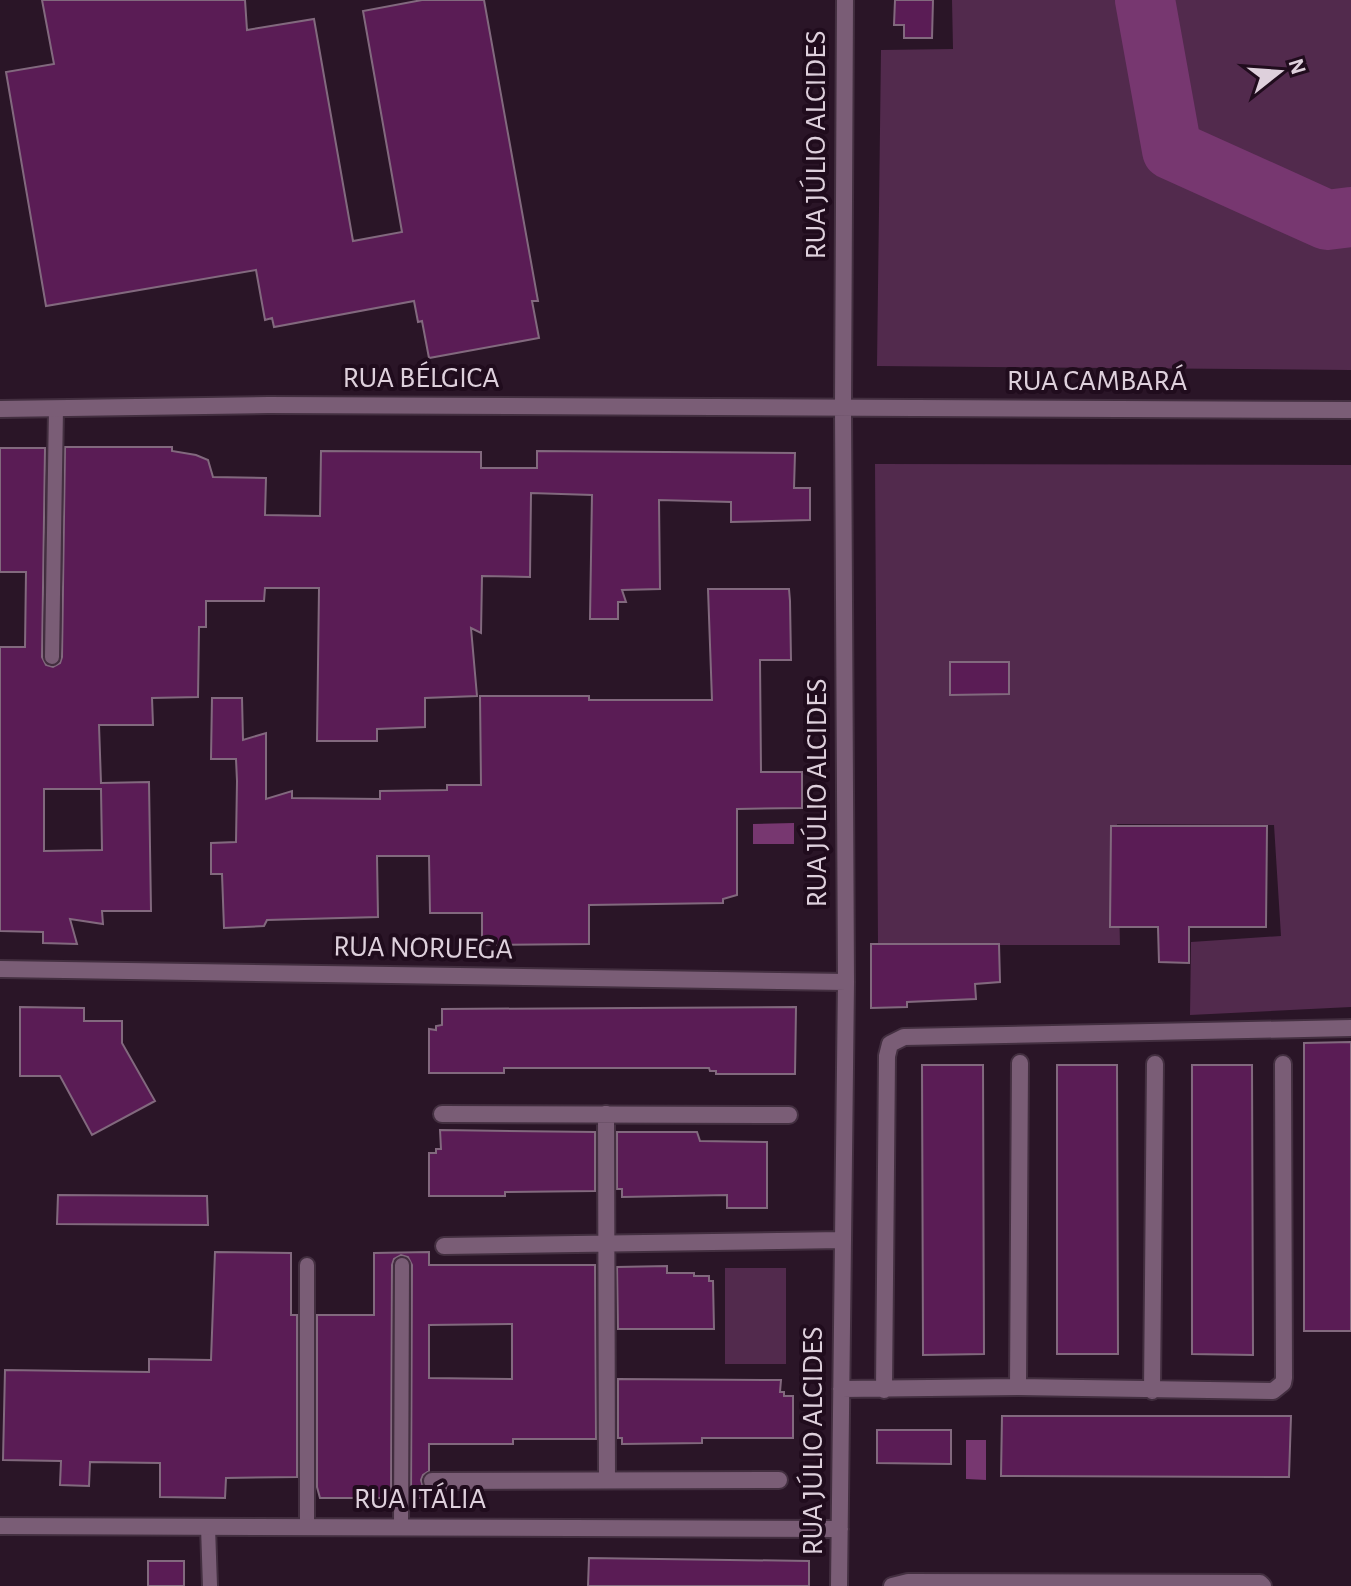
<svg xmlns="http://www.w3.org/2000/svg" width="1351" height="1586" font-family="'Alegreya Sans',sans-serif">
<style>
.green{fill:#522a4d}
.water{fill:#773770}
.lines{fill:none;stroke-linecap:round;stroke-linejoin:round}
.river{stroke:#773770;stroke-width:60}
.building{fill:#5a1c55;stroke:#82697e;stroke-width:2;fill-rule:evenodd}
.service-casing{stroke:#432f40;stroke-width:18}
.minor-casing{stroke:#432f40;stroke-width:20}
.service{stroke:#7a5d76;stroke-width:14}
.minor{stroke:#7a5d76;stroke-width:16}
.labels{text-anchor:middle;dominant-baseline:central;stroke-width:8;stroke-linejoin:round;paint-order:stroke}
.street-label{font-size:30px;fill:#ded0dc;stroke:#200c1d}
</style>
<rect width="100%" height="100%" fill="#2a1527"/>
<path class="green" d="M952,0H1351V370L877,366L881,50L953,49Z
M875,464L1351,465V1007L1190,1015L1191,942L1281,936L1274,825L1117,824L1120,945H878Z
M725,1268H786V1364H725Z"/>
<path class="water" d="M794,823V844H753V824Z
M966,1440H986V1480L966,1479Z"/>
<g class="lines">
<path class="river" d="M1145,0L1172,150L1327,220L1351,217"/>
</g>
<path class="building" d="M42,0H245L247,30L314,19L353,241L402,232L363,11L422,0H484L538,301H532L539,338L429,358L422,321L418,322L414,301L274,327L272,318L265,320L256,270L46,306L6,72L54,64Z
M895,0H933L932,38H904V25H894Z
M65,447H172V451L196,455L208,460L213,477L266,478L265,515L320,516L321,451L481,452V468H537V451L795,453L794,488H810V520L731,522V502L659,500L660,589L622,590L626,602H618V619H590L592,495L531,493L530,577L482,576L481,633L471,628L477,696L425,698V727L377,729V741H317L319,588H265L264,601H206V627H199L198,697L152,698L153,725H99L101,783L149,782L151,911H102L103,924L70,919L77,944L43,943V932L0,931V647H25L26,572H0V448H45L42,657L46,665L53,667L60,663L62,657ZM44,789H101L102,850L44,851Z
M708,589H789L790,601L791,660H760L761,772H802V808L737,809V895L723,899V903L589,905V944L482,945V913H430L429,856H377L378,917L267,920L264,926L224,928L222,874H211V843L236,842L237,781L236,759H211L212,698H242L243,740L266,733V799L292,791V798L380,799V791L447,790V785H481L480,696H589V700H712Z
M950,662H1009V694L950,695Z
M1111,826H1267L1266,927H1189V963L1159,962L1158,927H1110Z
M871,944H999L1000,982L975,984L976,999L907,1002V1007L871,1008Z
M20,1007L84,1008V1021H122V1043L155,1101L92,1135L60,1076H20Z
M796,1007L795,1074H716V1071H710L709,1068H504V1073H429V1029L436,1030V1026L442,1025V1009Z
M1351,1042V1331H1304V1043Z
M922,1065H983L984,1354L923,1355Z
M1057,1065H1117L1118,1354H1057Z
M1192,1065H1252L1253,1355L1192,1354Z
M440,1130L595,1132V1191L505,1192V1196H429V1153H436V1149H441Z
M617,1132H697L700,1141L767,1142V1208H727V1195L622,1197V1189H617Z
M58,1195L207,1196L208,1225L57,1224Z
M215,1252L291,1253V1315H297V1477L226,1478L225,1498L160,1497V1463L90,1462L89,1486L60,1485L61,1461L3,1460L5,1370L149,1372V1359L211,1360Z
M429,1252V1265H595L596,1439H513V1444H429V1471L423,1475L421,1480L423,1487L429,1491V1498H411L412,1265L408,1257L401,1255L394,1259L392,1265L391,1498H320L317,1487V1315H374V1253ZM512,1324V1379L429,1378V1325Z
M667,1266V1273H694V1276H709V1281H713L714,1329H618L617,1267Z
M618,1379L781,1380L780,1392H784V1396H793V1438H702V1443L622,1444V1438H618Z
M1002,1416H1291L1289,1477L1001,1476Z
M877,1430H951V1464L877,1463Z
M589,1558L809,1561V1586H588Z
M148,1561H184V1586H148Z"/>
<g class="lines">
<g class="service-casing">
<path id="service" d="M52,657L56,408
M208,1527L210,1586
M307,1527V1265
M401,1527L402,1265"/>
</g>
<g class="minor-casing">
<path id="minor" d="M0,409L268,405L1351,410
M0,969L846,982
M442,1114L789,1115
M606,1114L607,1480
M444,1246L842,1240
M1018,1387L1020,1063
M841,1389L1018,1387L1273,1391L1283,1383L1284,1378L1283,1064
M884,1390L887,1056L890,1044L904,1037L1351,1028
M1152,1391L1155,1064
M432,1481L779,1480
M0,1526L840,1529
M839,1586L846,982L843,408L845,0
M892,1586L908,1582L1260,1583L1263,1586"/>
</g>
<use href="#service" class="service"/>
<use href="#minor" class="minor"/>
</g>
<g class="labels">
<g class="street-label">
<text transform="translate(816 145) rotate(-90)">RUA JÚLIO ALCIDES</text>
<text x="421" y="378">RUA BÉLGICA</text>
<text x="1097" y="381">RUA CAMBARÁ</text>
<text transform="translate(817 793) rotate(-90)">RUA JÚLIO ALCIDES</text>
<text transform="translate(423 948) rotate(1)">RUA NORUEGA</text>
<text transform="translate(813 1441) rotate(-90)">RUA JÚLIO ALCIDES</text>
<text x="420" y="1499">RUA ITÁLIA</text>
</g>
</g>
<g transform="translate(1279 72) rotate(73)" stroke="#200c1d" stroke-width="6" paint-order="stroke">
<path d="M0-6L14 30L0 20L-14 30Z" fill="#ded0dc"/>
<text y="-12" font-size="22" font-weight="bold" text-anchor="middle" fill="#ded0dc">N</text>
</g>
</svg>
